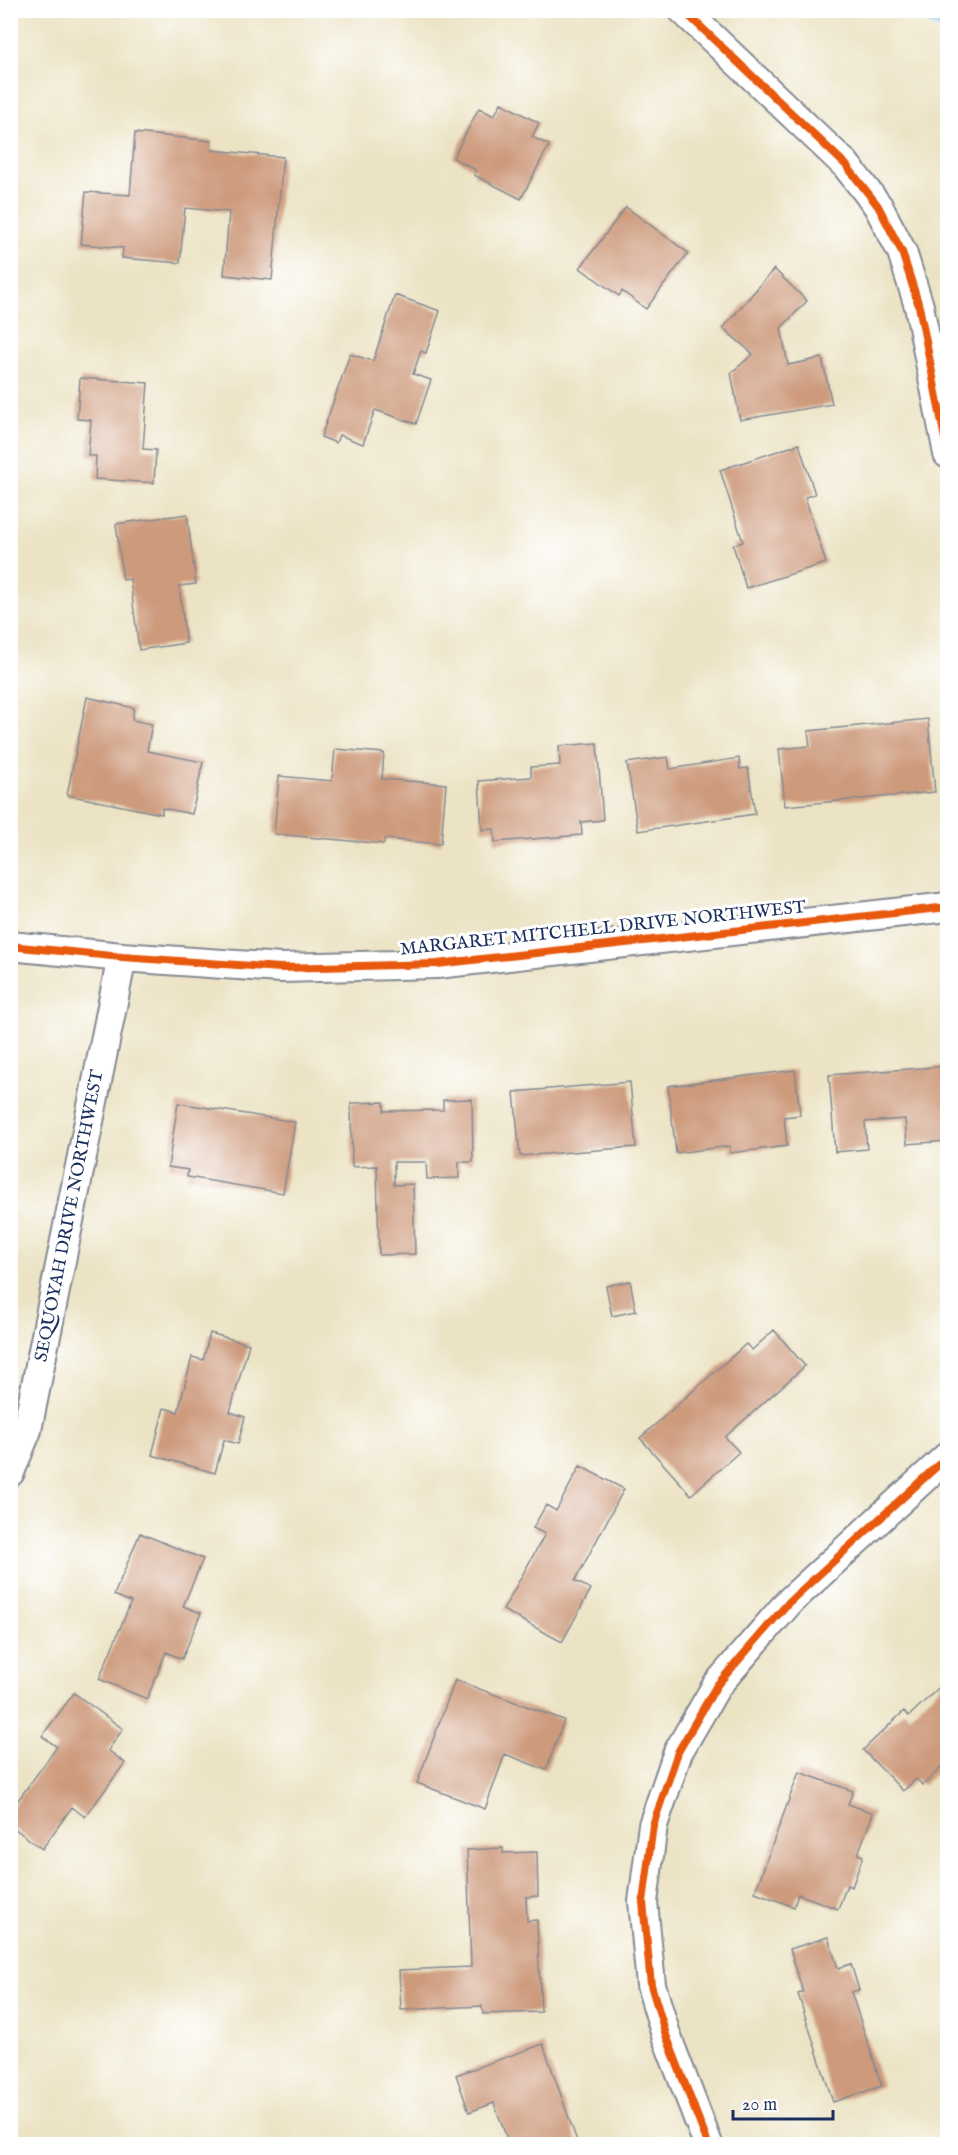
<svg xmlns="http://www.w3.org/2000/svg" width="958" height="2155" font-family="'IM FELL English',serif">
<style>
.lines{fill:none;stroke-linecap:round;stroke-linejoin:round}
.stream{stroke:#73bdec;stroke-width:10}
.building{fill:#cd9a7c}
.street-casing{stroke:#848991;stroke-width:32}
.street{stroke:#fff;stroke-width:28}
.cycleway-casing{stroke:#fff;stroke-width:11}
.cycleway{stroke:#e8590c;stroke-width:8}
.labels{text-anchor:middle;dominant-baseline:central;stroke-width:6;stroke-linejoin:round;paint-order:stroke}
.street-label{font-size:18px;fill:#1b2f5e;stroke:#fff}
</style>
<rect width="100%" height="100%" fill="#fff"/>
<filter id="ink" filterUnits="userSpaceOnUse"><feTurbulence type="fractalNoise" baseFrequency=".0167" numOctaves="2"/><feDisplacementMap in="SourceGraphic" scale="12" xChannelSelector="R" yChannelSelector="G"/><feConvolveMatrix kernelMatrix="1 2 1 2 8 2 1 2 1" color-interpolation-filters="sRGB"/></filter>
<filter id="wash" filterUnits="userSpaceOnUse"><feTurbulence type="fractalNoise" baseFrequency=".008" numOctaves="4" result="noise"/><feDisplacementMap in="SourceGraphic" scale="24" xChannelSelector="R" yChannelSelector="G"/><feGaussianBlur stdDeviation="1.35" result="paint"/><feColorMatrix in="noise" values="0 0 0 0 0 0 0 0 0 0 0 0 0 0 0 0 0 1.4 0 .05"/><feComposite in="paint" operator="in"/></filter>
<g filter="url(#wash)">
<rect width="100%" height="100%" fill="#ece3c4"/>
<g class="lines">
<path class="stream" d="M912,10L948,28"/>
</g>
<g id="blocks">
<path class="building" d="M501,103L539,123L532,137L549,145L521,199L474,175L476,170L453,158L479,108L494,116Z
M135,133L212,141L211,150L283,157L272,280L224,275L229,212L185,208L180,263L122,258L123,248L81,244L86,192L130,195Z
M626,207L688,253L646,309L622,291L619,296L580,268Z
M774,269L807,301L781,328L788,365L822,358L832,404L740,420L731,373L753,354L723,328Z
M395,295L440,311L426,353L421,351L413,374L431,380L416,424L375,410L363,444L339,435L336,443L321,437L350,354L373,361Z
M80,378L148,383L143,449L156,450L154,483L95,479L96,456H88L91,420L77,419Z
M799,444L815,494L805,497L826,563L746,588L733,545L743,542L720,470Z
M187,514L196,584L179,586L186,643L139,650L130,579L123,580L116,524Z
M87,697L134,708L132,720L152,724L147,751L203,762L192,814L162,808V814L67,795Z
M928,719L935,792L785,806L779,749L810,746L808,731Z
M597,743L603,820L581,822L582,835L495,842L494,829L482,830L479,781L531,777V767L560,765L559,746Z
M335,749L384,753L382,779L446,784L441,844L384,839V844L274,834L279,776L332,781Z
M668,757L670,769L739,758L740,769L748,768L755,814L638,831L627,763Z
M948,1066V1141L907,1144L905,1119L865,1122L867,1149L835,1152L829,1075Z
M795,1070L800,1115L784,1117L787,1146L730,1153V1146L676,1153L668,1086Z
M630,1082L636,1147L520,1156L514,1092Z
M472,1099L473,1162H459V1178L427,1179L426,1162H394V1185L413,1184L415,1254L379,1255L377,1166L352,1167L351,1103L384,1102V1111L443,1110V1100Z
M178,1103L295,1122L283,1193L187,1177L188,1170L168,1167Z
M630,1281L636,1311L612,1316L606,1286Z
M774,1330L805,1366L725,1437L739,1452L691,1495L640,1438L746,1344L752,1350Z
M210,1333L249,1344L230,1412L245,1417L238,1444L224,1440L215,1473L152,1455L164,1408L178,1412L192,1357L203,1360Z
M580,1466L624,1489L575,1581L591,1589L562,1642L503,1610L545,1534L533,1528L546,1505L556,1511Z
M140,1533L203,1559L183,1606L201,1613L182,1659L166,1652L147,1699L99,1679L131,1602L114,1595Z
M948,1679V1761L923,1785L916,1779L903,1791L863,1750L904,1711L909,1716Z
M455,1680L564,1720L546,1770L505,1754L485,1809L417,1783Z
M74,1693L123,1729L108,1750L125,1763L85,1817L72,1807L42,1849L10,1825V1811L57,1747L42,1736Z
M799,1772L853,1791L848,1804L873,1813L858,1854L863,1856L852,1887L847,1885L838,1909L798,1894L794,1907L755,1892Z
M503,1848V1853L537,1852L538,1896L526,1897L527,1921L537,1920L541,2012L483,2014L482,2006L401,2010L399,1970L471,1967L467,1850Z
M828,1937L838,1968L851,1964L859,1990L851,1992L882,2086L833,2102L798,1994L803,1992L790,1949Z
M543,2044L578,2144H509L494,2103L469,2112L456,2075Z"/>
</g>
</g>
<g filter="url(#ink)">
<use href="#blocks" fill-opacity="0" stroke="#848991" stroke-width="1.5"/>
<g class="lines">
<g class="street-casing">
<path id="street" d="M683,10L846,165L878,206L902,252L919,306L948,454
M10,946L122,957L281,968L437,964L948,907
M10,1472L27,1430L122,957
M708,2144L666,2035L651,1985L643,1902L653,1825L678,1752L717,1685L789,1602L948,1456"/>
</g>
<use href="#street" class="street"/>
<g class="cycleway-casing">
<path id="cycleway" d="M683,10L846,165L878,206L902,252L919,306L948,454
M10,946L122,957L281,968L437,964L948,907
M708,2144L666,2035L651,1985L643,1902L653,1825L678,1752L717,1685L789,1602L948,1456"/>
</g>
<use href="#cycleway" class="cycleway"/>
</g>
</g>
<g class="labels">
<g class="street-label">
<text transform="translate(603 929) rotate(-6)">MARGARET MITCHELL DRIVE NORTHWEST</text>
<text transform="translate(70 1216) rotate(-79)">SEQUOYAH DRIVE NORTHWEST</text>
</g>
</g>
<rect width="958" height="2155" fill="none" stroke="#fff" stroke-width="36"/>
<path d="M733 2110v9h100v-9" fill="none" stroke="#1b2f5e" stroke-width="3"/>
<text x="742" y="2110" font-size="18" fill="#1b2f5e" stroke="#ffffff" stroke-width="4.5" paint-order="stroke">20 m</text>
</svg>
